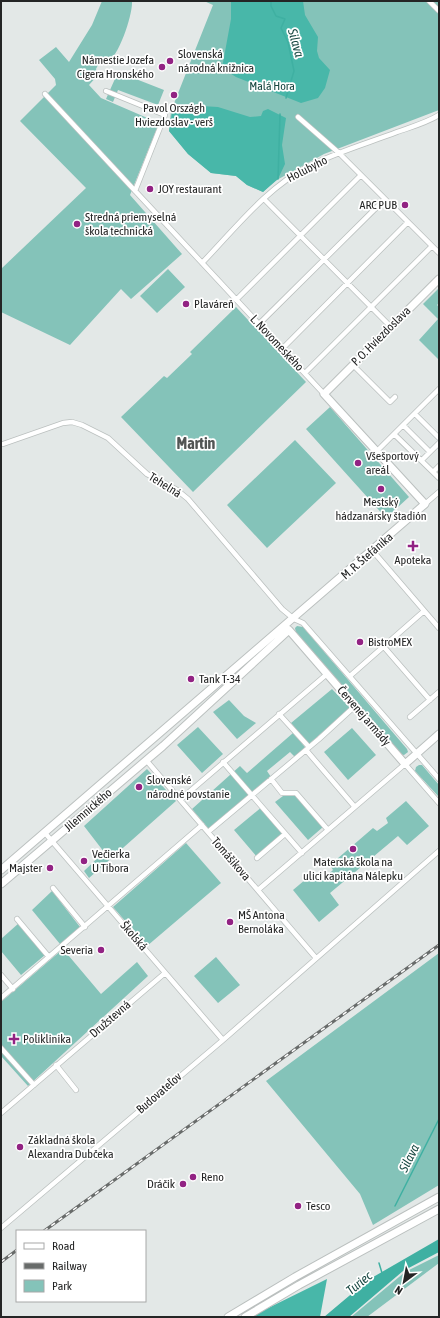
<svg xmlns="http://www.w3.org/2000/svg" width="440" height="1318" font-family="'Asap Condensed',sans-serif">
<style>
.green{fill:#84c3b9}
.forest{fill:#48b7a9}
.water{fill:#3fb0a2}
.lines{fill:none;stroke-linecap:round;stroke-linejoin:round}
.stream{stroke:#3fb0a2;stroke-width:1.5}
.street-casing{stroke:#bbc0bf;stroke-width:6}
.primary-casing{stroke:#bbc0bf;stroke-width:9}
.street{stroke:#fff;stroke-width:4.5}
.primary{stroke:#fff;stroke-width:7}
.rail-casing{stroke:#686b6a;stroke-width:3}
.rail{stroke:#fff;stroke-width:1.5;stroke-dasharray:4.5;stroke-linecap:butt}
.poi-dot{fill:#922283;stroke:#fff;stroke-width:1.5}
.labels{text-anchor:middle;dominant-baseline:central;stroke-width:3.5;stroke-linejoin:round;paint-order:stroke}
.poi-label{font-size:12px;fill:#242525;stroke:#fff;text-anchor:start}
.park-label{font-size:12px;fill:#174841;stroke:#fff}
.street-label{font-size:12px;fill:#242525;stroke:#fff}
.water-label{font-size:13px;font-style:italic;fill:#1a4a44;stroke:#fff}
.district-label{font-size:16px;font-weight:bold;fill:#515554;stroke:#fff}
</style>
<rect width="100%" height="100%" fill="#e3e8e7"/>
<path class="green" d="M102,1H132C133,14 119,56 107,63C104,64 101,64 98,65L96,69L98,75L89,85L101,98L159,123L130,195L182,254L131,299L121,289L70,345L1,312V269L86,188L20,121L56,85L55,79L39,60L56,47L69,62L92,25Z
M204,1H439V110L324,154L275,181L263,192L247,185L236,176L211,173L188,154L169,131L171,111L213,5Z
M118,72L164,90L158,105L118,90L113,102L106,99Z
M168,269L185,287L157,313L140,296Z
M439,288V303L437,305L439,307V360L419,340L438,319L423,304Z
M236,307L306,382L193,492L121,417L164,376L167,378L192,354L190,352Z
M330,407L409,497L386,518L306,429Z
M295,440L336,483L267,548L227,505Z
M297,626L303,627L407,749L408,752L404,755L400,754L296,633L295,628Z
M332,689L350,708L309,744L291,723Z
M229,700L244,716L256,723L237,739L213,712Z
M198,727L223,754L202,773L177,745Z
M352,728L376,755L348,780L324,752Z
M293,733L305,747L295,757L290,752L267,771L271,777L209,829L192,809L240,766L247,773Z
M419,765H422L439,785V797L415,771L416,767Z
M147,769L176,801L89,878L84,871L104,852L84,826Z
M291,790L323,827L308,840L275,802Z
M406,801L429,826L407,845L398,836L330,893L339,905L319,922L293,890L312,874L320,882L333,870L330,865L373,828L377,831L388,823L386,818Z
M263,806L286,835L257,857L234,830Z
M186,843L221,883L147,946L113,907Z
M52,891L80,927L60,944L32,910Z
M19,923L45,955L21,975L1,951V939Z
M63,949L101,994L137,962L148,976L28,1086L1,1056V1002Z
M439,953V1185L373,1225L360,1194L266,1081Z
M216,957L240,985L218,1003L194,976Z
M439,1255V1263L367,1317H351L405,1272Z"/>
<path class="forest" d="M231,1H303L305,15L318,37L317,51L319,58L330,70L325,88L318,98L301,103L236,77L222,68L231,19Z
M184,105L218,107L250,117L261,116L263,111L268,109L286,118L282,145L285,164L278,179L263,192L247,185L236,176L211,173L188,154L169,131L173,107Z
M327,1279L320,1317H250Z"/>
<path class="water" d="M439,1239V1252L403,1271L349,1317H324L368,1280Z"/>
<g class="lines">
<path class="stream" d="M271,1V6L276,16L285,19L281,28L288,42L294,71L286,98
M278,179L280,114
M395,1206L439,1119
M379,1263L382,1273"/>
<g class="street-casing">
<path id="street" d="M429,1L439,11
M106,91L165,115L135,191
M45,94L324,394
M298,117L339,153L439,253
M264,199L391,327
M202,263C235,229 266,188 309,166C337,152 368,143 397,132C411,127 426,123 439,115
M236,300L361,175
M259,324L385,199
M282,349L408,222
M353,365L390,402L395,397
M305,373L432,246
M415,414L439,438
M403,425L430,452
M394,434L439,478
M3,444L63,423L72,422L82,425L108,438L147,474L177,490L188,499L282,609L294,619L303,623L439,779
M377,451L439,389
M422,460L439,443
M433,472L439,466
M425,504L439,492
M372,550L439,628
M384,647L430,700
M350,676L424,611
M279,714L309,747
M410,717L439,692
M306,750L354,806
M146,760L316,958
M223,762L302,853
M271,779L282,793H296L328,830
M181,799L327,674
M208,832L319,739L355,706
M45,833L223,1040
M257,858L285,834
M53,888L85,927
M258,890L405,764L439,803
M17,919L49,957
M1,975L13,989
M1,998L202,825
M1,1048L34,1085
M56,1065L76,1090
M1,1113L165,973
M1,1228L223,1040L439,851"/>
</g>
<g class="primary-casing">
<path id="primary" d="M289,630L405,764L439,734
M1,870L425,504L324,394L439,279
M1,884L163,746L289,630
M228,1317L295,1277L439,1197
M245,1317L299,1285L439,1209"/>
</g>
<use href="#street" class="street"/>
<use href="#primary" class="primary"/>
<g class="rail-casing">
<path id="rail" d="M44,1231L439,945
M1,1262L17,1250"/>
</g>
<use href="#rail" class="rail"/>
</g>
<g class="poi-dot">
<circle cx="170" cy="61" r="4"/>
<circle cx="162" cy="67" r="4"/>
<circle cx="174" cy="95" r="4"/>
<circle cx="150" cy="189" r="4"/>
<circle cx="405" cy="205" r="4"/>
<circle cx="77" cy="224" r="4"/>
<circle cx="186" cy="304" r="4"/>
<circle cx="358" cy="463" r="4"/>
<circle cx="381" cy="489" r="4"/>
<path d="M411 540h4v4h4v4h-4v4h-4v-4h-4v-4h4z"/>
<circle cx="360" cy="642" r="4"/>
<circle cx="191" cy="679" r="4"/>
<circle cx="139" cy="787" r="4"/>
<circle cx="353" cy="849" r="4"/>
<circle cx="84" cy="861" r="4"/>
<circle cx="50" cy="868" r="4"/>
<circle cx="230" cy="922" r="4"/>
<circle cx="101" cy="950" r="4"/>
<path d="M12 1033h4v4h4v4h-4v4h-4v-4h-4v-4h4z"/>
<circle cx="20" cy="1147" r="4"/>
<circle cx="193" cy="1177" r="4"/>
<circle cx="183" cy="1184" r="4"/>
<circle cx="298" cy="1206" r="4"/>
</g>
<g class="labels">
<g class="poi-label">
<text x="178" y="54">Slovenská<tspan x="178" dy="14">národná knižnica</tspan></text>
<text x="154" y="60" text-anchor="end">Námestie Jozefa<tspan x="154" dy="14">Cígera Hronského</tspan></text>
<text x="174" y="108" text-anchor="middle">Pavol Országh<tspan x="174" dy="14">Hviezdoslav - verš</tspan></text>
<text x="158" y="189">JOY restaurant</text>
<text x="397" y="205" text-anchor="end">ARC PUB</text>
<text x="85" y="217">Stredná priemyselná<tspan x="85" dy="14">škola technická</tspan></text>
<text x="194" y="304">Plaváreň</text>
<text x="366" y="456">Všešportový<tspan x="366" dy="14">areál</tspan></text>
<text x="381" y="502" text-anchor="middle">Mestský<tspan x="381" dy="14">hádzanársky štadión</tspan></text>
<text x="413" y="560" text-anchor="middle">Apoteka</text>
<text x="368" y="642">BistroMEX</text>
<text x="199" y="679">Tank T-34</text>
<text x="147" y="780">Slovenské<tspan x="147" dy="14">národné povstanie</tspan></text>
<text x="92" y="854">Večierka<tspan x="92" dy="14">U Tibora</tspan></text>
<text x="353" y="862" text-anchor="middle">Materská škola na<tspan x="353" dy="14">ulici kapitána Nálepku</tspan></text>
<text x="42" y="868" text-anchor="end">Majster</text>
<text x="238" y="915">MŠ Antona<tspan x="238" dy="14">Bernoláka</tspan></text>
<text x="93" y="950" text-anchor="end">Severia</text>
<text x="23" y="1039">Poliklinika</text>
<text x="28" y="1140">Základná škola<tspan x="28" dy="14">Alexandra Dubčeka</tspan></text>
<text x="201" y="1177">Reno</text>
<text x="175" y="1184" text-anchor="end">Dráčik</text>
<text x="306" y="1206">Tesco</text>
</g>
<g class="park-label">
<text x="272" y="86">Malá Hora</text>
</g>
<g class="street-label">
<text transform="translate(307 169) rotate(-27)">Holubyho</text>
<text transform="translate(381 336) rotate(-45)">P. O. Hviezdoslava</text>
<text transform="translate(277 343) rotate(47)">L. Novomeského</text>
<text transform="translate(165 485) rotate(32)">Tehelná</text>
<text transform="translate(367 556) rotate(-41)">M. R. Štefánika</text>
<text transform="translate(364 716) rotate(49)">Červenej armády</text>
<text transform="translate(88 810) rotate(-41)">Jilemnického</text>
<text transform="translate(231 859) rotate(49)">Tomášikova</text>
<text transform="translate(134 936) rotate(49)">Školská</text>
<text transform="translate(110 1019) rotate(-41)">Družstevná</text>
<text transform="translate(159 1093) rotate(-41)">Budovateľov</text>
</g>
<g class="water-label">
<text transform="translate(296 43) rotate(74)">Silava</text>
<text transform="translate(409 1158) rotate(-63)">Silava</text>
<text transform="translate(359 1283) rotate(-39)">Turiec</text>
</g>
<g class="district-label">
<text x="196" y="443">Martin</text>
</g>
</g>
<rect width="440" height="1318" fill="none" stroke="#242525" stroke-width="4"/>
<rect x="16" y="1230" width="130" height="72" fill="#ffffff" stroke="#a7a8a8"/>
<rect x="24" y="1243" width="20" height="6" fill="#ffffff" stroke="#a7a8a8"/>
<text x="52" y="1250" font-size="12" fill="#242525">Road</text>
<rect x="24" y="1263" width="20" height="6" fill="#686b6a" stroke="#a7a8a8"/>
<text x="52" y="1270" font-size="12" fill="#242525">Railway</text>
<rect x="24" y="1280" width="20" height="12" fill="#84c3b9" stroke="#a7a8a8"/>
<text x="52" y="1290" font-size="12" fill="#242525">Park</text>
<g transform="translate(404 1282) rotate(212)" stroke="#ffffff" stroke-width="3" paint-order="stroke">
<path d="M0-3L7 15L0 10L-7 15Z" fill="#242525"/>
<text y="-6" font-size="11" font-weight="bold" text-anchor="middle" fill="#242525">N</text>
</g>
</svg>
